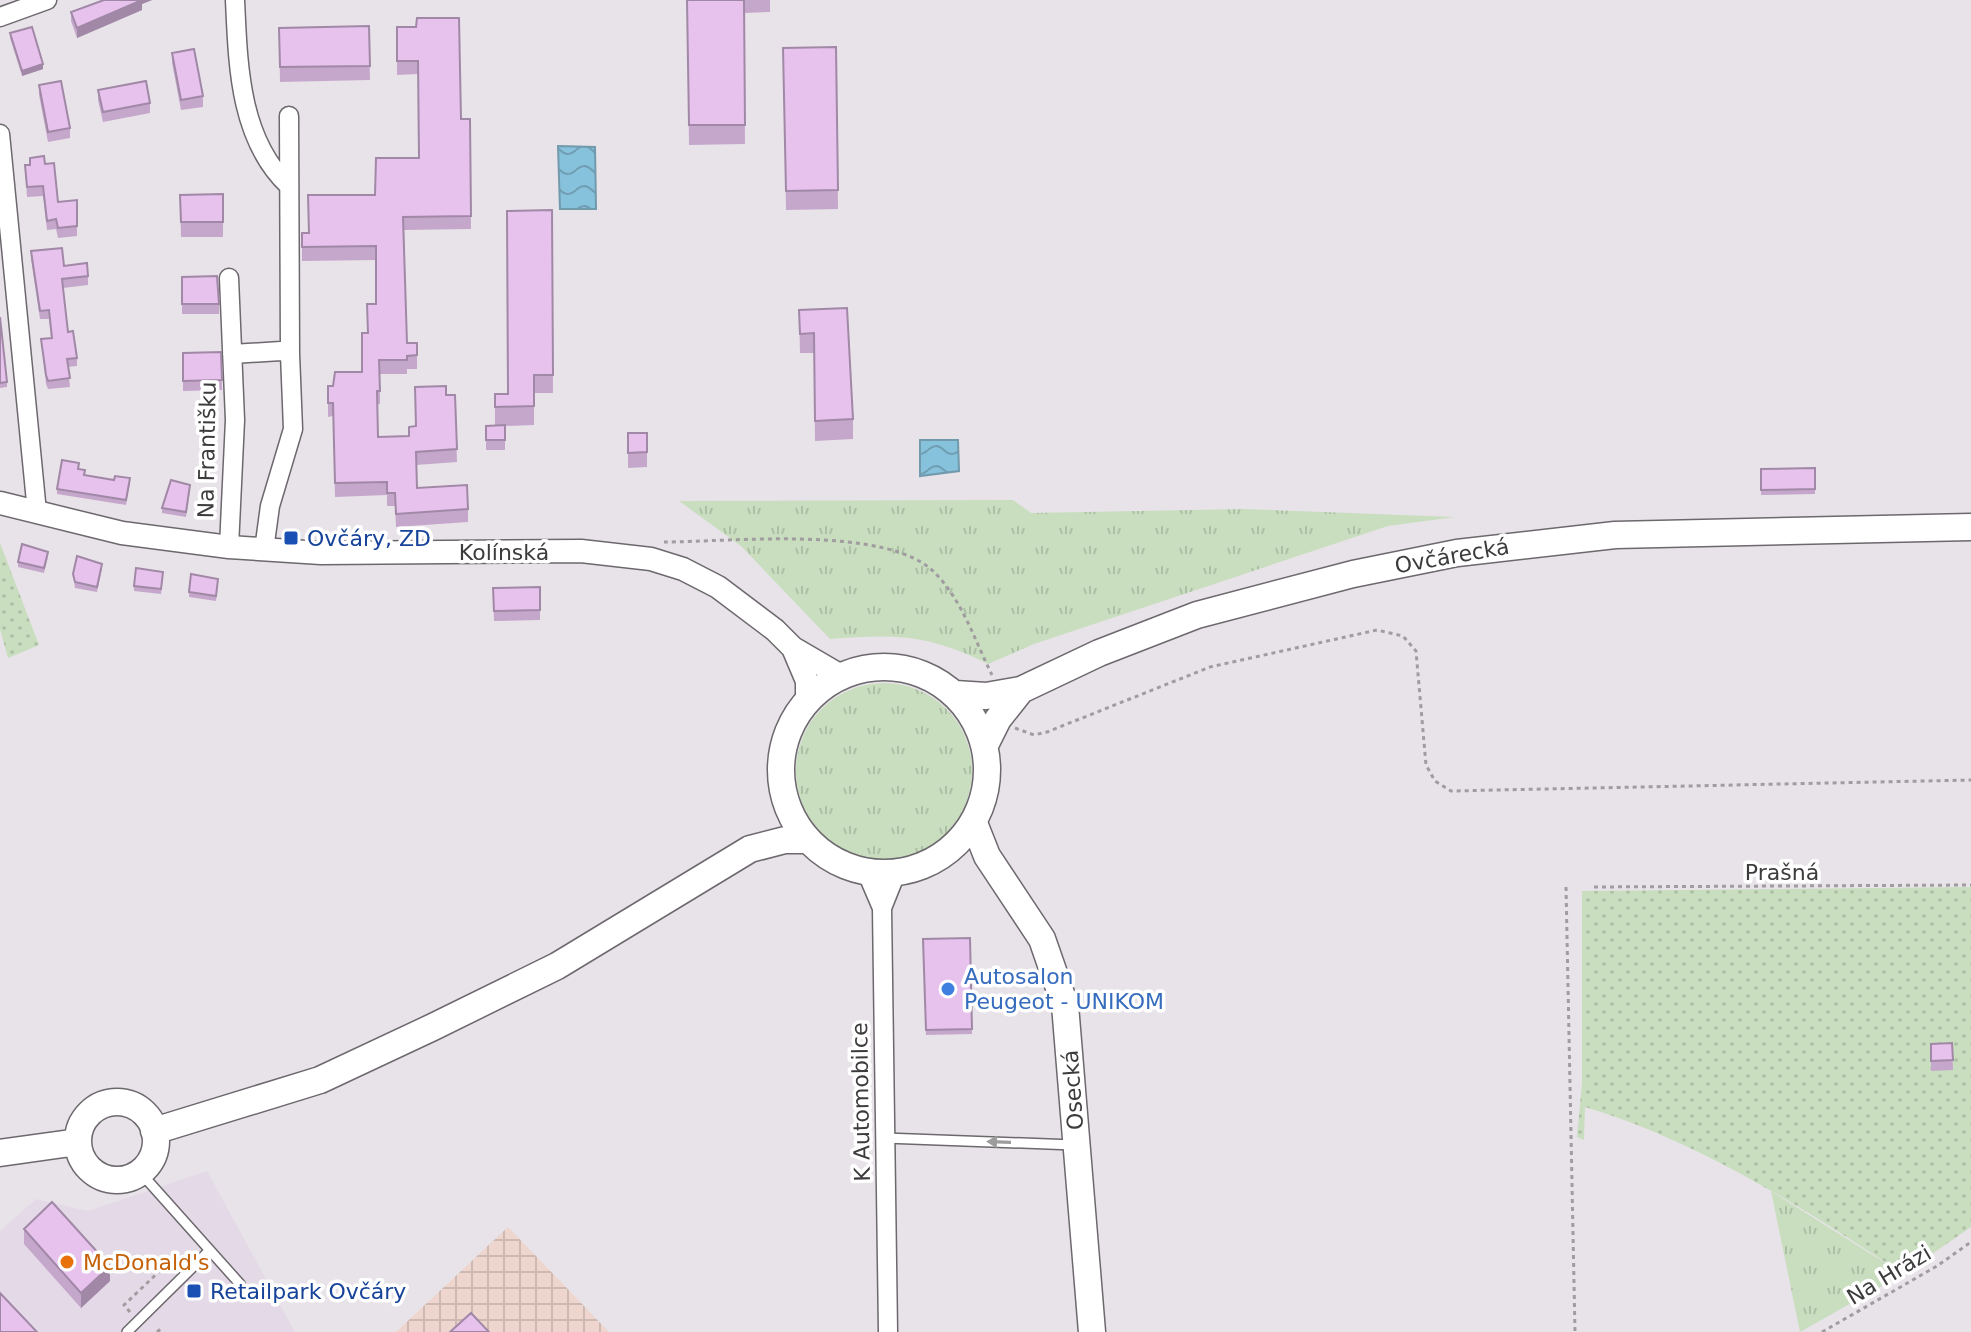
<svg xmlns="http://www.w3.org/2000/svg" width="1971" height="1332" font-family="'DejaVu Sans',sans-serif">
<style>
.built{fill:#e4d9e6}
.industrial{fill:url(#industrial-grid)}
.grass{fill:url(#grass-tufts)}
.garden{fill:url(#garden-dots)}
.water{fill:url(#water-waves);stroke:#719aac;stroke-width:2}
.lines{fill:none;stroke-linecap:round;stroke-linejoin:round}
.service-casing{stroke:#6c686d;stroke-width:12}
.minor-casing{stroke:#6c686d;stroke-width:21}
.tertiary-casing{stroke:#6c686d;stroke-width:25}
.secondary-casing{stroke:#6c686d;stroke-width:29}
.path{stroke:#a09ca0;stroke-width:3;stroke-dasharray:4 4;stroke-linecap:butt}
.service{stroke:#fff;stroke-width:9}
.minor{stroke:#fff;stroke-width:18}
.tertiary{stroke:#fff;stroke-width:22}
.secondary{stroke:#fff;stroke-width:26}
.wall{fill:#c6a7cc}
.shaded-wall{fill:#a188a6}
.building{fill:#e6c2ed;stroke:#a188a6;stroke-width:2}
.oneway{fill:#9e9d9e}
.transit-dot{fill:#1a4fb4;stroke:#fff;stroke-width:3}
.shop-dot{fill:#3f7fe0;stroke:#fff;stroke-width:3}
.food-dot{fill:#e8710a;stroke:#fff;stroke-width:3}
.labels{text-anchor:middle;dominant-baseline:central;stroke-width:7;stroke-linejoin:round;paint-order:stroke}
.street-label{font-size:22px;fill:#3d3b3d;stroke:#fff}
.transit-label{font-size:22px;fill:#164399;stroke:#fff;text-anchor:start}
.shop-label{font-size:22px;fill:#366cbe;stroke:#fff;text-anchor:start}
.food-label{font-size:22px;fill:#c56008;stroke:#fff;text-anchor:start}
</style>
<defs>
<pattern id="industrial-grid" width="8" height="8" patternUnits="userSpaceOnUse" patternTransform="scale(2)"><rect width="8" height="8" fill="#eed5ce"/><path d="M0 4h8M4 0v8" fill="none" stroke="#cdb8b2"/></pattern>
<pattern id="grass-tufts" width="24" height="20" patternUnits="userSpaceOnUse" patternTransform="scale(2)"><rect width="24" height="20" fill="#c8debe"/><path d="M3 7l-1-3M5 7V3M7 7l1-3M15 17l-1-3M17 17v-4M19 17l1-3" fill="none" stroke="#adbfa4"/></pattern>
<pattern id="garden-dots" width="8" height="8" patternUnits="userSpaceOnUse" patternTransform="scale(2)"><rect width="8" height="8" fill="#c8debe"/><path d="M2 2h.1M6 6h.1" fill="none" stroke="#adbfa4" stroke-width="1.8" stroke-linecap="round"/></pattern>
<pattern id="water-waves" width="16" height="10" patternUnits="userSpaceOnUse" patternTransform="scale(2)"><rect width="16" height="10" fill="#87c2dc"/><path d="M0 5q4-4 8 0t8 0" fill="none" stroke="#709fb4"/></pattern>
</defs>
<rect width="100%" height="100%" fill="#e8e3e9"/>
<path class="built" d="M207,1171L295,1332H0V1231L36,1199L88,1211Z"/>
<path class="industrial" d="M508,1227L609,1332H396Z"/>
<path class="grass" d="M1013,500L1031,513L1244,509L1455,517L1388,526L1034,644L988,664C929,634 894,634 830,639L741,546L679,501Z
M796 771a88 88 0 1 1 176 0a88 88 0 1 1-176 0Z
M1771,1191L1903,1274L1800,1332Z"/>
<path class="garden" d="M0,543L39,645L8,658L0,629Z
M1971,887V1227L1903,1274C1803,1208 1701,1142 1585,1107L1584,1140L1577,1137L1582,1083V891Z"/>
<path class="water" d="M558,146L595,147L596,209H560Z
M920,440H958L959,471L920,476Z"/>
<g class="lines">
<g class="service-casing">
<path id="service" d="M885,1138L1074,1145
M140,1172L240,1284
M127,1332L209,1251"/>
</g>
<g class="minor-casing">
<path id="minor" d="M235,0C238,64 239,139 289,186
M0,17L47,0
M289,116L290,354
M0,134L37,512
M232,354L281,351L290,354L293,429L270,506L264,550
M229,547L235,420L229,278
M867,873L882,908
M888,1332L882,908L896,873"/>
</g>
<g class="tertiary-casing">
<path id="tertiary" d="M0,503L122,533L229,547L321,553L581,551L651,559L683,569L718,587L775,630L793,648L841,676
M793,648L807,681V700"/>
</g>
<g class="secondary-casing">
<path id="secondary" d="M781 770a103 103 0 1 1 206 0a103 103 0 1 1-206 0Z
M955,694L986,696L1021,690L1099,653L1197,615L1353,574L1457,553L1615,535L1971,527
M985,745L998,719L1021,690
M974,823L987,856L1042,939L1065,1005L1092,1332
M78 1141a39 39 0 1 1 78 0a39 39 0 1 1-78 0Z
M154,1131L320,1080L433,1027L557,966L750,849L785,840H808
M0,1153L78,1142"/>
</g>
<path class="path" d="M664,542C731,542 890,524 936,574C963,602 975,641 992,675
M1015,728L1034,735L1047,732L1210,667L1377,630L1403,636L1416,651L1426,765L1435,781L1451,791L1971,780
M1566,887L1575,1332
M1594,887L1971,885
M130,1312L124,1305L168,1263
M157,1332L162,1328
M1822,1332L1937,1266L1971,1242"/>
<use href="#service" class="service"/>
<use href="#minor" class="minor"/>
<use href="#tertiary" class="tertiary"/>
<use href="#secondary" class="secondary"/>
</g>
<path class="wall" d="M103,0H152L142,4V10L77,38L71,21V12Z
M687,0H770V12L744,13L745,144L689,145Z
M369,26L370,80L280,82L279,28Z
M397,27L461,119H470L471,229L404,230L407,343H417V369H407V374H380V404H377L378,437L409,436L416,426L446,395H455L457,462L416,465L417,488L468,509V522L396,527L395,506H387V495L335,497L333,416L328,417V386H333L362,372L368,333L376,304V260L302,261V233H308L375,195L419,158L418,74L397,75Z
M10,33L43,69L22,76L10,38Z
M836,47L838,209L786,210L783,48Z
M172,53L203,96V107L181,110L172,63Z
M39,85L70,128V138L48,142L39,95Z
M98,90L150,103V113L103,122L98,100Z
M30,158L45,164L58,202L77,200V236L58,238L56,229L47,230L43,196L27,197L25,165H30Z
M223,194V237H181L180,195Z
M552,210L553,393H534V425L505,426V450H486V426H495V394H508Z
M31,251L88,276V285L63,288L68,332L77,358V366L68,367L70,387L48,389L46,384L41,339L51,338L49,319H40L31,259Z
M182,277L219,304V314H182Z
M847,308L853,419V439L815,441L814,353H800L799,310Z
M0,317L7,382V387L0,388Z
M221,352L222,390L183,391V353Z
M628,433H647V467L628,468Z
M1815,468V494L1761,495V469Z
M79,469L85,475L130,483L126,505L57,494V489Z
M190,490L186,517L162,513V508Z
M48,557L44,573L18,567V562Z
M102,569L97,592L75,588L73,574Z
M163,578L161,594L134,591V586Z
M218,584L216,601L189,597V592Z
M540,587V620L494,621L493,588Z
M970,938L972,1034L926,1035L923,939Z
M1952,1043L1953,1070L1931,1071V1044Z
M24,1229L110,1281L81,1308L24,1244Z"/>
<path class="shaded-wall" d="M140,0H152L142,4V10L77,38V28Z
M43,64V69L22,76V71Z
M110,1266V1281L81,1308V1293Z"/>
<path class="building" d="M104,0H142L77,28L71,12Z
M687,0H744L745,125H689Z
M417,18H459L461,119H470L471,216L403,217L407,343H417V355L407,356V360H379L380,391H377L378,437L409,436V427L416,426L415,387L446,386V395H455L457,449L416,452L417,488L467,485L468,509L396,514L395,493H387V482L335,483L333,403H328V386H333L335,372H362V333H368L367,304H376V246L302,247V233H309L308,195H375L376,158H419L418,61H397V27H416Z
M369,26L370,66L280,67L279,28Z
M32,27L43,64L22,71L10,33Z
M836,47L838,190L786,191L783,48Z
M194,49L203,96L181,100L172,53Z
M61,81L70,128L48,132L39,85Z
M146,81L150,103L103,112L98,90Z
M44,156L45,164L54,163L58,202L77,200V226L58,228L56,219L47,221L43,186L27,187L25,165H30V158Z
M223,194V222H181L180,195Z
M552,210L553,375H534V406L495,407V394H508L507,211Z
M62,248L64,266L87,263L88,276L62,279L68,332L73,331L77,358L67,359L70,378L48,381L46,375L41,339L52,338L49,310L40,311L31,251Z
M217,276L219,304H182V277Z
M847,308L853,419L815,421L814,333L800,334L799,310Z
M0,317L7,382L0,383Z
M221,352L222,380L183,381V353Z
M505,425V440H486V426Z
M628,433H647V452L628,453Z
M62,460L79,463L78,469L85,470L84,475L114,480L115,476L130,478L126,500L57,489Z
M1815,468V489L1761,490V469Z
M171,480L190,485L186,512L162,508Z
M22,544L48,552L44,568L18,562Z
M77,556L102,564L97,587L75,582L73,574Z
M136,568L163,572L161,589L134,586Z
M191,574L218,579L216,596L189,592Z
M540,587V610L494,611L493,588Z
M970,938L972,1029L926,1030L923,939Z
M1952,1043L1953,1060L1931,1061V1044Z
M52,1202L110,1266L81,1293L24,1229Z
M0,1293L37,1332H0Z
M471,1313L489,1332H450Z"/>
<defs><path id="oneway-solid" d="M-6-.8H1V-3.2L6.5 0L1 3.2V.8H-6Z" transform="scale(2)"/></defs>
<use class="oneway" href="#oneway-solid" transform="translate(999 1142) rotate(-178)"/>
<g class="transit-dot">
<rect x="283" y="530" width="16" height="16" rx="4"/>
<rect x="186" y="1283" width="16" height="16" rx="4"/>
</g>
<circle class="shop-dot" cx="948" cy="989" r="8"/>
<circle class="food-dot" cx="67" cy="1262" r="8"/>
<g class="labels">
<g class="street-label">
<text transform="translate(207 450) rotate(-89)">Na Františku</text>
<text x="504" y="552">Kolínská</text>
<text transform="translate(1452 556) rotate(-10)">Ovčárecká</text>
<text x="1782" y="872">Prašná</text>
<text transform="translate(1073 1090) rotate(-94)">Osecká</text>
<text transform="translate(861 1102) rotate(-91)">K Automobilce</text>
<text transform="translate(1889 1275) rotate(-31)">Na Hrázi</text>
</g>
<g class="transit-label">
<text x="307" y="538">Ovčáry, ZD</text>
<text x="210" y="1291">Retailpark Ovčáry</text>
</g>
<g class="shop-label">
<text x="964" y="976">Autosalon<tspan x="964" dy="25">Peugeot - UNIKOM</tspan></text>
</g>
<g class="food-label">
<text x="83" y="1262">McDonald's</text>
</g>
</g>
</svg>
